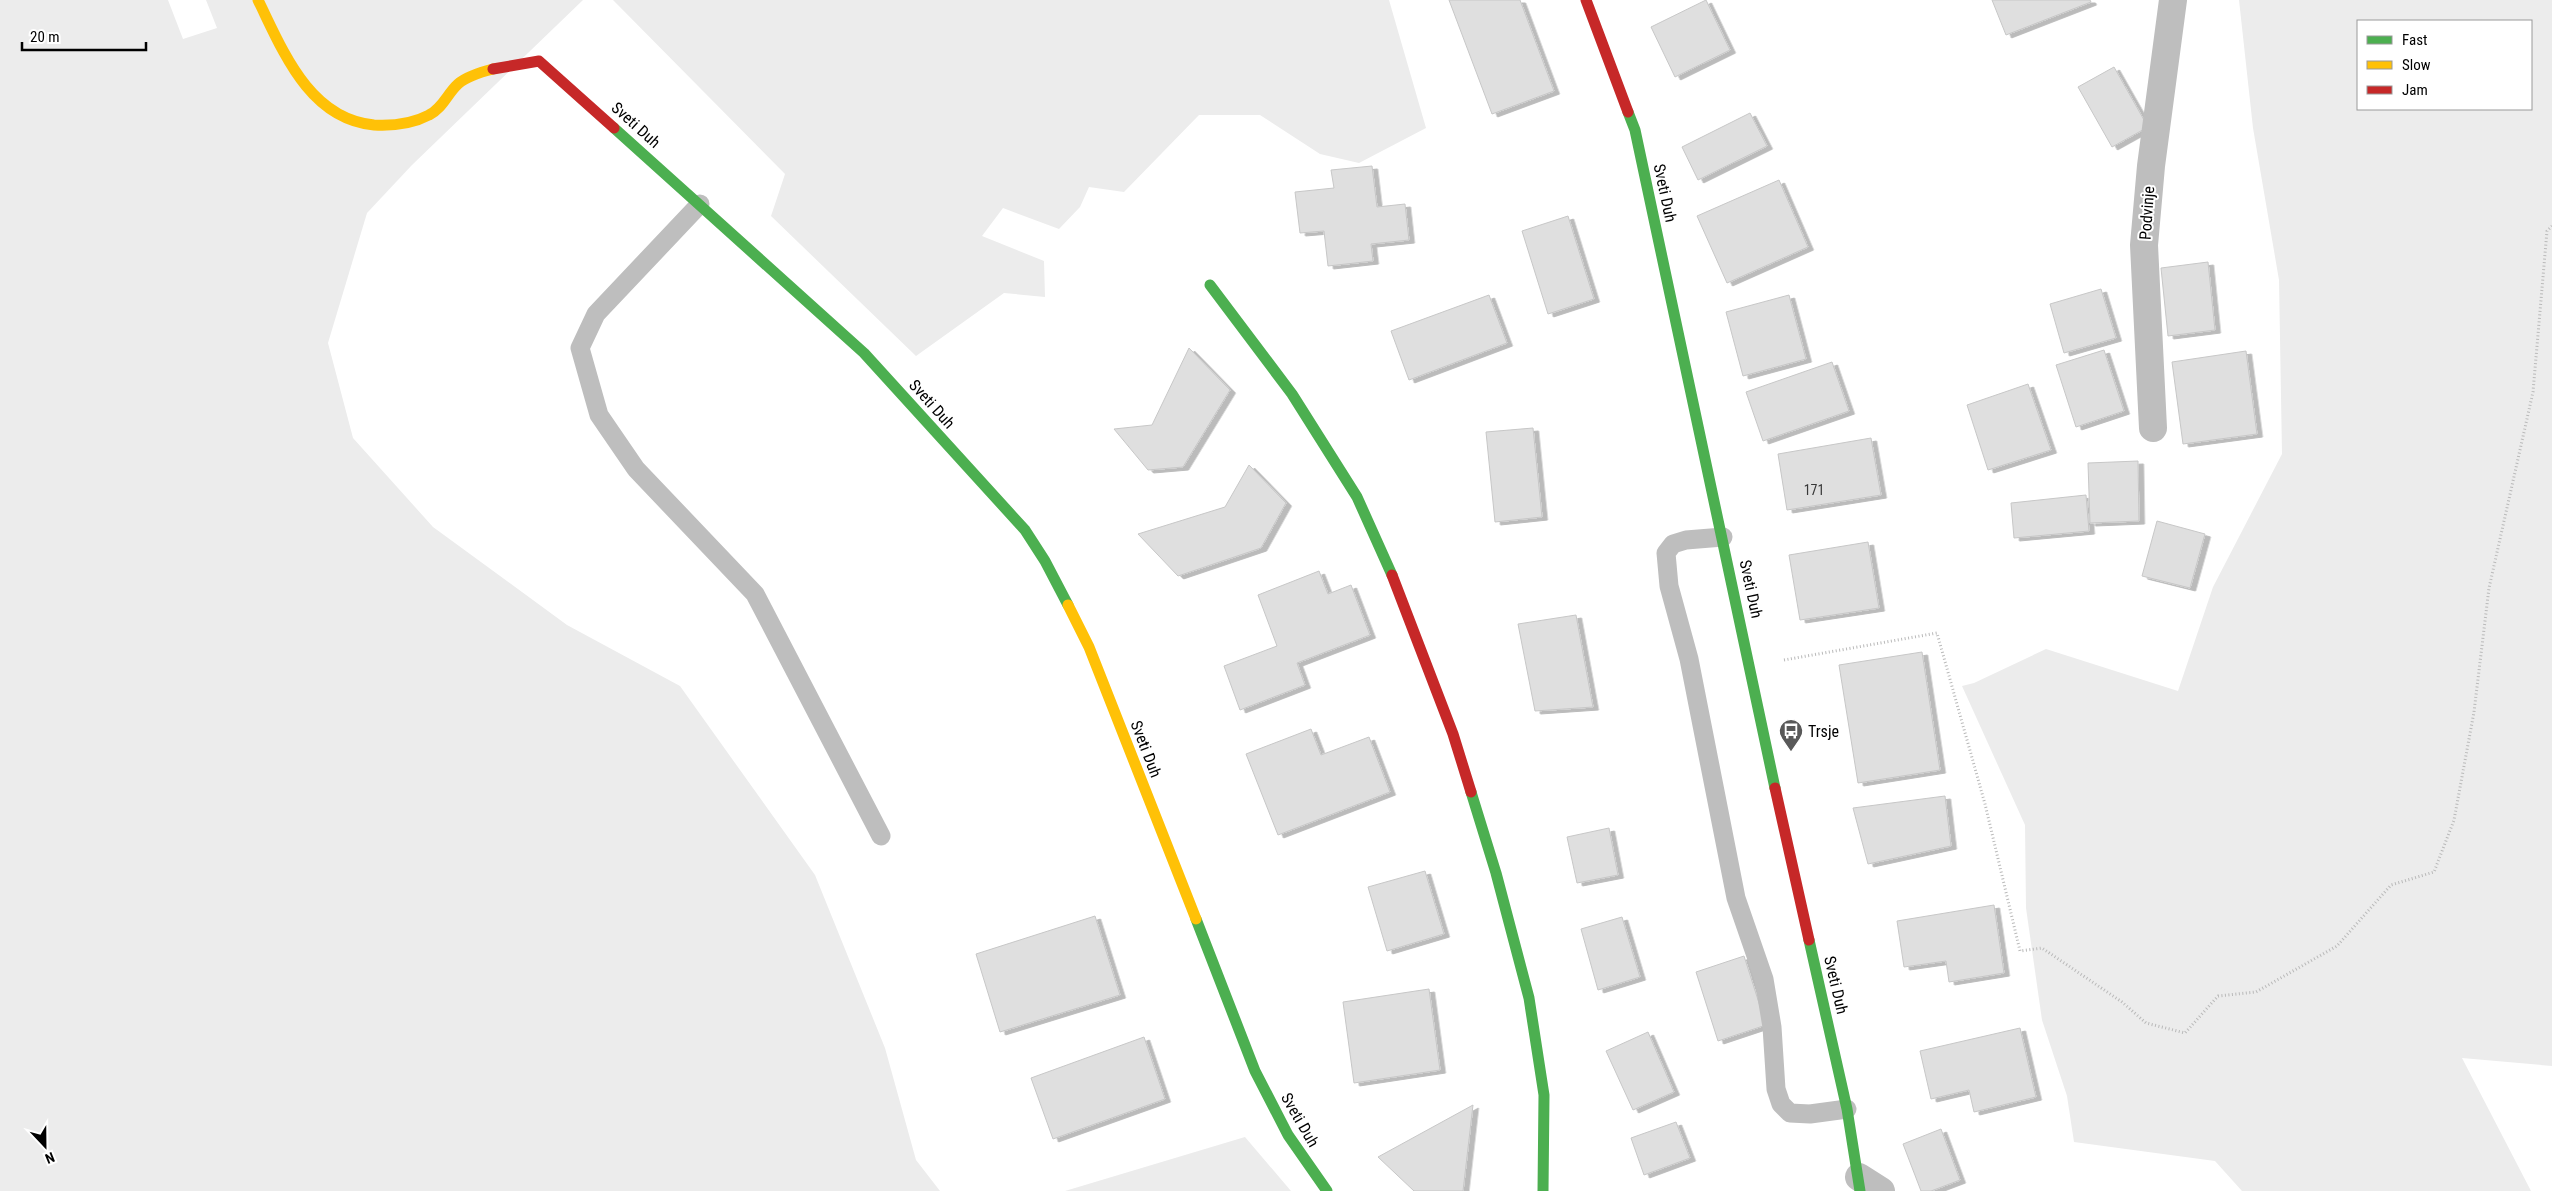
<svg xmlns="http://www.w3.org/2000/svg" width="2552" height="1191" font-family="'Roboto Condensed',sans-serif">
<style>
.green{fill:#ececec;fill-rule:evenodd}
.building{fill:#dfdfdf;stroke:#c7c7c7;filter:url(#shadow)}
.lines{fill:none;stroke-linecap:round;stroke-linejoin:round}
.path{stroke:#b9b9b9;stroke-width:3;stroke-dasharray:1 2.5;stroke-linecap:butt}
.lane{stroke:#bebebe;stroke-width:19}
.street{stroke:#bebebe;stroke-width:28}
.fast{stroke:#4caf50;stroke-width:11}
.slow{stroke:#ffc107;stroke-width:11}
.jam{stroke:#c62828;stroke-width:11}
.labels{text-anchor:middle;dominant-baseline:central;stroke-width:4;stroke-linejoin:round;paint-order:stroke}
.number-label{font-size:14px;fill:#383838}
.street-label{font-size:16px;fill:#000;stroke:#fff}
.poi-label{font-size:16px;fill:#000;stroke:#fff;text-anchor:start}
</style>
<defs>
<filter id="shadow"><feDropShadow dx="5.5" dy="3" stdDeviation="0" flood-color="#0004"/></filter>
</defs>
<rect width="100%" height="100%" fill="#fff"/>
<path class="green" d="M0,0H168L183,39L217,28L206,0H583L412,165L367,213L328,343L353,438L433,527L567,625L680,686L815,875L885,1048L916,1160L940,1191H0Z
M613,0H1389L1426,128L1359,163L1320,154L1260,115H1199L1124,192L1089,187L1080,207L1059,229L1003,208L982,236L1044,261L1045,297L1004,293L916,356L771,216L785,174Z
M2239,0H2552V1066L2462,1058L2531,1191H2242L2215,1161L2074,1142L2067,1096L2042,1020L2026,908L2025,825L1962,686L1974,683L2046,649L2178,691L2213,587L2282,454L2279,280L2253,128ZM2358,21H2531V109H2358Z
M1245,1137L1291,1191H1065Z"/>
<path class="building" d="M1449,0H1520L1554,91L1492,114Z
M1706,0L1730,50L1675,77L1651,27Z
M1992,0H2090L2091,2L2006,35Z
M2114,67L2148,127L2112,147L2078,87Z
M1750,113L1767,146L1698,180L1682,147Z
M1372,166L1377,207L1405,204L1409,240L1371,244L1373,261L1328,266L1324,231L1300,233L1295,192L1334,188L1331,170Z
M1779,180L1808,247L1727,283L1697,216Z
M1568,216L1594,299L1548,314L1522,231Z
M2208,262L2215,330L2168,336L2161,268Z
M2101,289L2116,338L2064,353L2050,304Z
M1489,295L1507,343L1409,380L1391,331Z
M1789,295L1806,359L1743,376L1726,312Z
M1189,348L1230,390L1183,467L1148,470L1114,429L1152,425Z
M2104,350L2124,411L2076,427L2056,365Z
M2246,351L2257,434L2183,444L2172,362Z
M1832,362L1849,411L1763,441L1746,392Z
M2028,384L2051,450L1988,470L1967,405Z
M1533,428L1542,517L1495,522L1486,432Z
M1871,438L1881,495L1787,510L1778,454Z
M2138,461L2139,521L2090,523L2088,463Z
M1249,465L1286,503L1261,548L1178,576L1138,534L1225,507Z
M2086,495L2089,531L2014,538L2011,503Z
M2157,521L2205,534L2190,588L2142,576Z
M1868,542L1879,608L1800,620L1789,555Z
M1319,571L1328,594L1351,585L1370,635L1297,663L1305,685L1240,710L1224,666L1277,646L1258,595Z
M1576,615L1593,707L1535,711L1518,624Z
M1922,652L1940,770L1858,783L1839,665Z
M1311,729L1321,755L1369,737L1390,792L1278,835L1246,754Z
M1945,796L1951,846L1868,864L1853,808Z
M1609,828L1618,875L1577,883L1567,837Z
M1425,871L1444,934L1387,951L1368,887Z
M1994,905L2004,973L1949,982L1946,961L1904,967L1897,921Z
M1095,916L1120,995L1000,1032L976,954Z
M1622,917L1640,977L1598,990L1581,929Z
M1744,956L1766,1025L1718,1041L1696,972Z
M1429,989L1440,1070L1354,1083L1343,1002Z
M2020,1028L2036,1097L1974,1112L1969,1090L1931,1099L1920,1051Z
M1648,1032L1674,1092L1633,1110L1606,1051Z
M1144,1037L1165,1099L1053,1139L1031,1078Z
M1473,1105L1463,1191H1414L1378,1157Z
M1676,1122L1690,1158L1644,1175L1631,1138Z
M1941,1129L1960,1180L1931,1191H1921L1903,1144Z"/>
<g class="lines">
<path class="path" d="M1784,660L1937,633L1985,804L2020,951L2042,948L2122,1002L2146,1023L2185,1033L2218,996L2256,992L2337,946L2391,885L2434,872L2454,820L2474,712L2489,588L2533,392L2547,231L2552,226"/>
<path class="lane" d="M700,204L596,314L580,348L599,415L636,469L755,594L881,836
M1723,537L1686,540L1673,544L1666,553L1669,586L1689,659L1736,898L1764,979L1772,1027L1776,1089L1781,1104L1790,1113L1810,1114L1847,1109"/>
<path class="street" d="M2153,428L2144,245L2151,166L2173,0
M1859,1177L1881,1191"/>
<path class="fast" d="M1628,112L1635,130L1775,788
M614,128L864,353L1025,530L1045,561L1068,605
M1210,285L1292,394L1357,497L1392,575
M1471,792L1496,873L1529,998L1544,1095L1543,1191
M1196,919L1255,1071L1288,1135L1327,1191
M1809,940L1847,1109L1860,1191"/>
<path class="slow" d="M258,0C283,51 309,119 374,125C393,126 412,124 429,115C443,108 447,94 458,84C467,76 481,72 493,69
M1068,605L1089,647L1196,919"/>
<path class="jam" d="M1586,0L1628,112
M493,69L539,61L614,128
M1392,575L1453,734L1471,792
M1775,788L1809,940"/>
</g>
<defs>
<g id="bus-pin" transform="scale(1.25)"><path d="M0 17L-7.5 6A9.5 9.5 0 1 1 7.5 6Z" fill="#595959" stroke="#fff"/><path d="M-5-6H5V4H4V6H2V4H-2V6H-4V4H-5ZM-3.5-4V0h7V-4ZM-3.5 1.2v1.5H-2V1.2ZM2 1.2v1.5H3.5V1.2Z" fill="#fff"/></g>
</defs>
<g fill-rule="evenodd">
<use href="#bus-pin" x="1791" y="731"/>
</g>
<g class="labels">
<g class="number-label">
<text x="1814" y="490">171</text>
</g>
<g class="street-label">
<text transform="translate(636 125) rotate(42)">Sveti Duh</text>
<text transform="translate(1665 193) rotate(78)">Sveti Duh</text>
<text transform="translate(2147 213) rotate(-86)">Podvinje</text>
<text transform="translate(932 404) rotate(48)">Sveti Duh</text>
<text transform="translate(1751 589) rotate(78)">Sveti Duh</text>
<text transform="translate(1146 749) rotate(69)">Sveti Duh</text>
<text transform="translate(1836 985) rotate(77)">Sveti Duh</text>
<text transform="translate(1300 1120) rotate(60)">Sveti Duh</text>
</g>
<g class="poi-label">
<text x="1808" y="731">Trsje</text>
</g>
</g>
<rect x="2357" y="20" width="175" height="90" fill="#ffffff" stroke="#999999"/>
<rect x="2367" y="36" width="25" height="8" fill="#4caf50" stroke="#999999"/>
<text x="2402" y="45" font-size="15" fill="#000000">Fast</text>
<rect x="2367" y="61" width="25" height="8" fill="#ffc107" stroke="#999999"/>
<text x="2402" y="70" font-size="15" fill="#000000">Slow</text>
<rect x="2367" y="86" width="25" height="8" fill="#c62828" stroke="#999999"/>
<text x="2402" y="95" font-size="15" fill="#000000">Jam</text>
<g transform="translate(45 1146) rotate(158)" stroke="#ffffff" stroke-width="4" paint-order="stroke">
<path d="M0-4L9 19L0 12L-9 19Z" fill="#000000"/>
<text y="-8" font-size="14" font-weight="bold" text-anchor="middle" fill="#000000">N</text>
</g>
<path d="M22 42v8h124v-8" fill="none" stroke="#000000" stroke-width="2.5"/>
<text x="30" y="42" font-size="15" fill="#000000" stroke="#ffffff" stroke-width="4" paint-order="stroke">20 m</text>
</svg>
